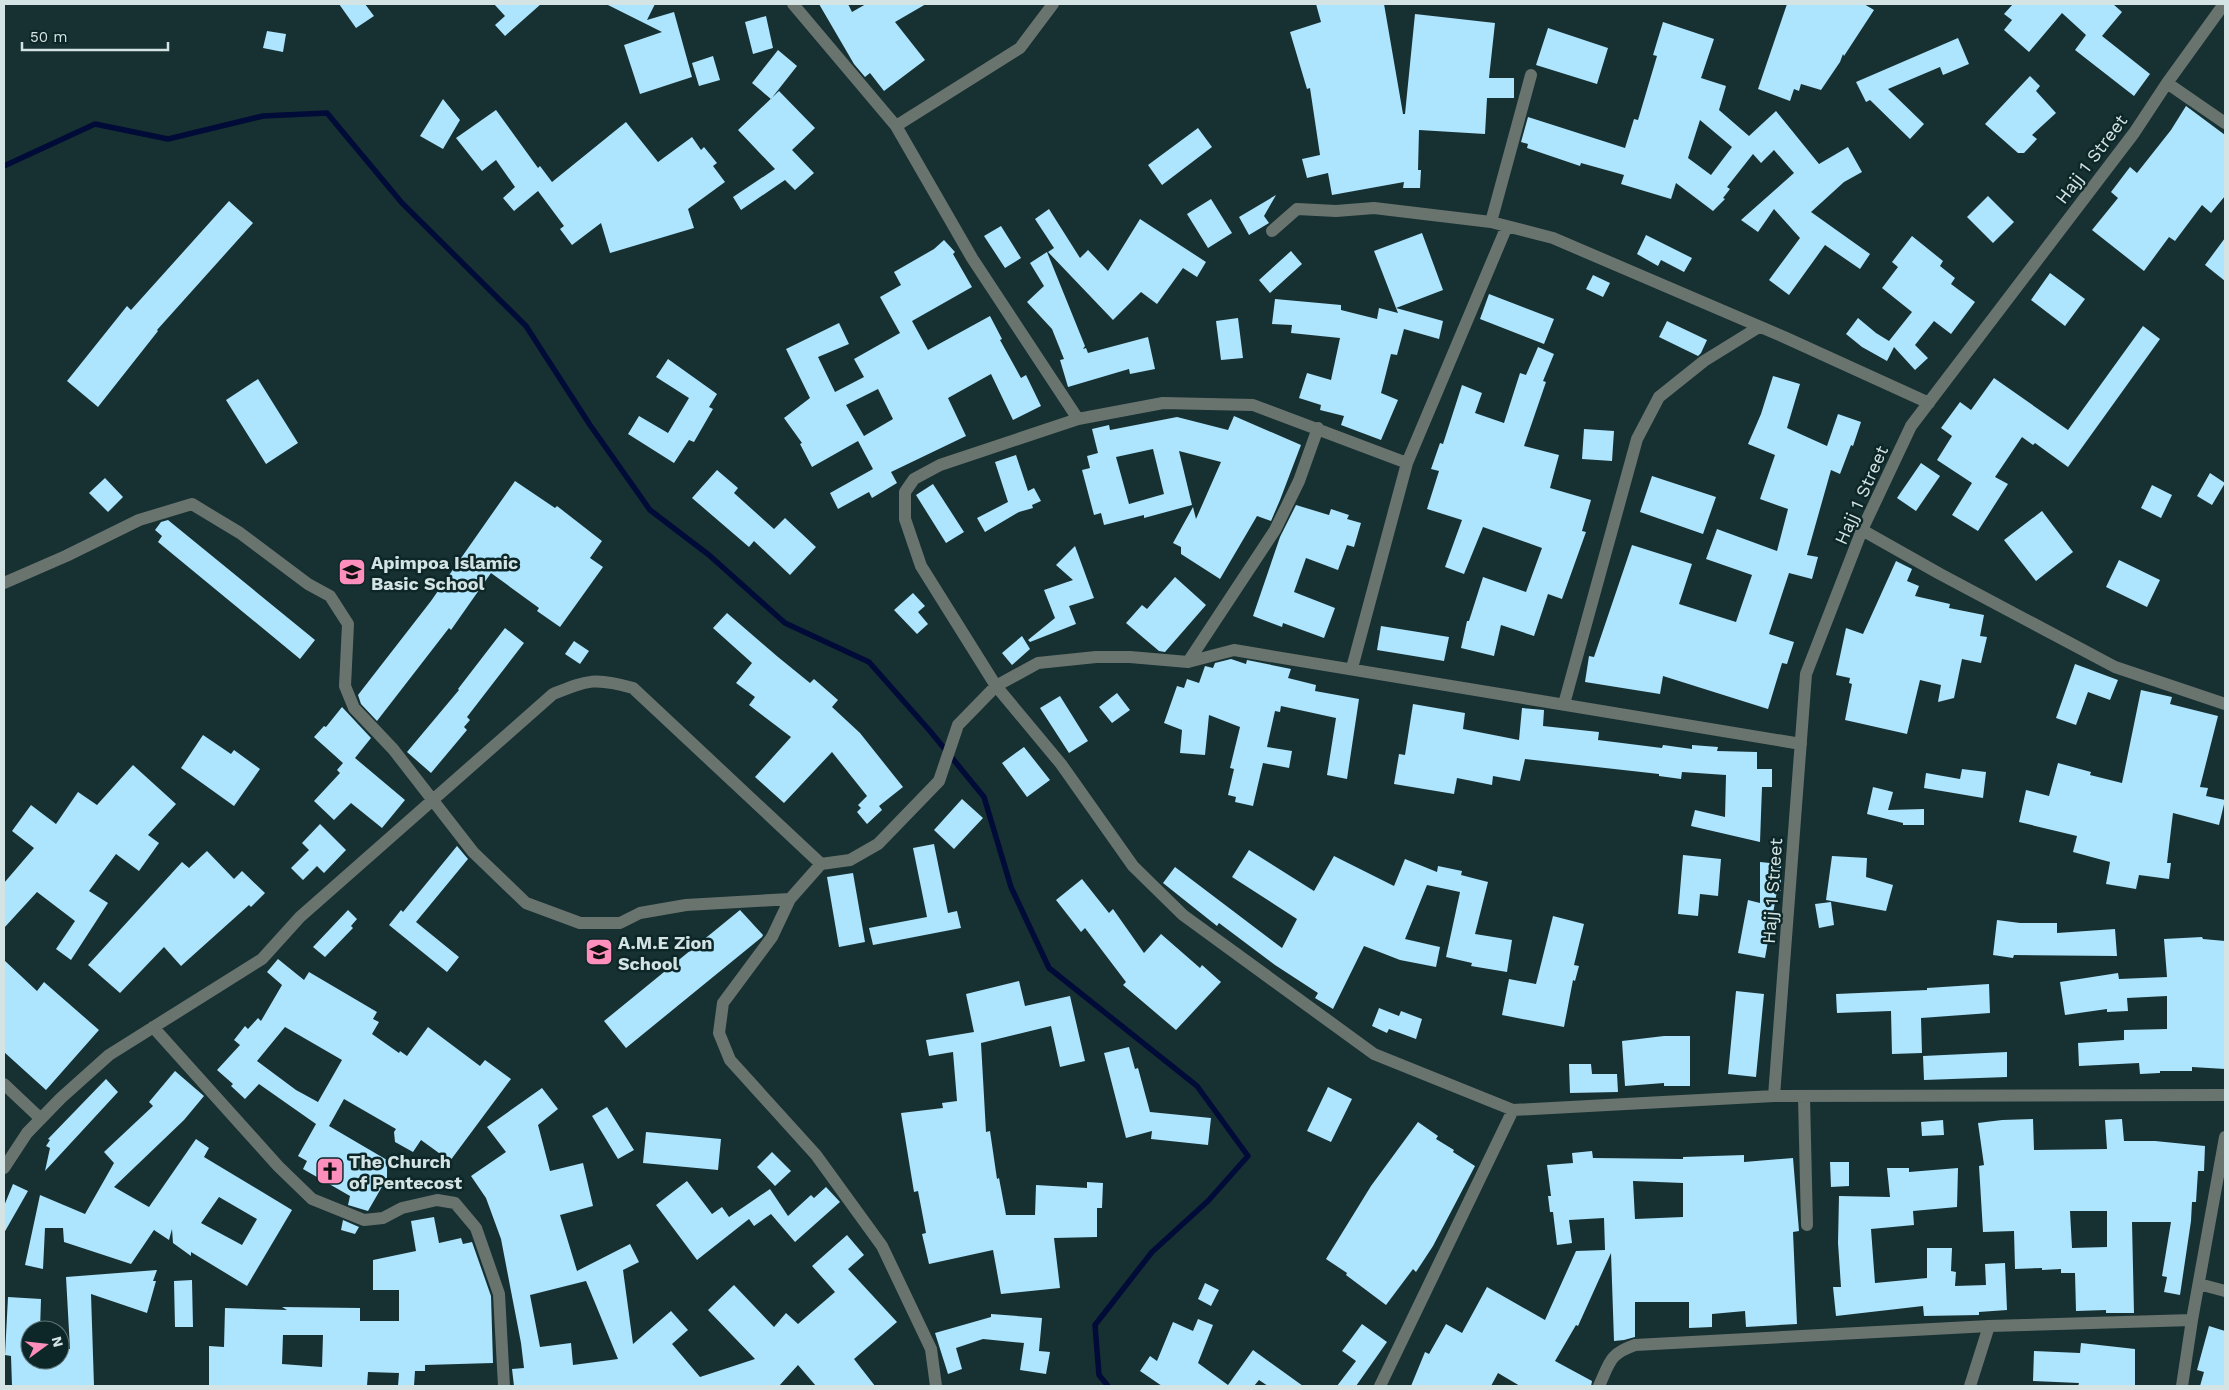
<svg xmlns="http://www.w3.org/2000/svg" width="2229" height="1390" font-family="'Work Sans',sans-serif">
<style>
.lines{fill:none;stroke-linecap:round;stroke-linejoin:round}
.stream{stroke:#000b37;stroke-width:5.5}
.building{fill:#ade4fe;fill-rule:evenodd}
.minor{stroke:#6a746f;stroke-width:12}
.labels{text-anchor:middle;dominant-baseline:central;stroke-width:5;stroke-linejoin:round;paint-order:stroke}
.street-label{font-size:18px;fill:#d4e3e3;stroke:#0d2728}
.poi-label{font-size:18px;font-weight:bold;fill:#d4e3e3;stroke:#0d2728;text-anchor:start}
</style>
<rect width="100%" height="100%" fill="#173132"/>
<g class="lines">
<path class="stream" d="M4,166L95,124L168,139L263,116L327,113L402,203L526,326L590,425L650,510L709,555L785,623L869,662L930,731L984,797L1011,887L1049,968L1197,1086L1248,1156L1208,1201L1152,1252L1095,1325L1099,1375L1108,1386"/>
</g>
<path class="building" d="M339,4H365L374,16L356,28Z
M494,4H541L505,36L495,25L505,16Z
M606,4H655L647,20L674,12L692,77L640,94L624,45L662,32Z
M819,4H848L852,12L866,4H926L895,22L925,60L884,91L870,73L865,77L854,64Z
M1316,4H1384L1403,114H1405L1415,14L1495,23L1489,78H1514V98H1487L1485,134L1419,130L1418,170H1421L1420,188H1403L1404,182L1332,195L1328,173L1307,178L1302,159L1320,155L1310,88L1307,89L1290,32L1321,22Z
M1787,4H1864L1874,10L1844,56L1843,54L1840,62L1821,90L1801,84L1799,91L1794,89L1790,101L1758,89Z
M2013,4H2113L2122,12L2102,36L2150,74L2134,96L2075,50L2086,35L2062,13L2029,52L2004,30L2012,20L2004,14Z
M766,16L773,48L753,54L745,22Z
M1663,22L1714,39L1701,78L1726,86L1719,110L1749,136L1776,111L1819,164L1848,147L1862,172L1844,182L1811,212L1870,254L1860,269L1825,245L1789,295L1769,280L1800,238L1774,209L1758,232L1741,220L1794,173L1774,150L1761,163L1753,154L1727,187L1730,189L1723,198L1725,199L1713,211L1676,183L1671,199L1621,184L1624,175L1581,163L1580,166L1527,148L1528,144L1521,142L1528,117L1625,148L1634,119L1638,120L1657,56L1653,55ZM1700,120L1732,147L1711,175L1688,158Z
M1548,28L1608,48L1597,84L1536,65Z
M267,31L286,34L283,52L263,48Z
M1958,38L1969,64L1943,75L1940,67L1888,89L1924,124L1910,139L1870,100L1866,102L1856,82Z
M778,50L797,66L771,99L752,83Z
M713,56L720,80L699,86L692,63Z
M2030,76L2040,86L2036,91L2056,113L2032,135L2037,139L2024,153H2018L1985,124Z
M779,91L815,128L792,150L814,173L795,190L785,180L741,210L733,197L775,169L738,130Z
M443,99L460,120L443,149L420,136Z
M2186,106L2225,135V196L2211,213L2202,205L2175,241L2169,237L2144,271L2092,230L2118,198L2111,192L2130,167L2137,173L2171,130Z
M496,110L538,168L540,166L552,182L626,122L658,162L692,137L701,150L704,147L717,163L713,166L725,182L688,209L694,228L610,253L601,223L572,245L560,229L564,226L538,191L514,211L503,198L515,187L496,160L482,171L456,138Z
M1198,128L1212,147L1162,185L1148,165Z
M1276,195L1264,216L1269,223L1249,235L1239,217Z
M1988,196L2014,222L1993,243L1967,217Z
M1211,199L1232,233L1208,248L1187,214Z
M229,201L253,223L157,330L158,331L98,407L67,381L127,306L131,310Z
M1049,209L1080,258L1088,250L1108,271L1140,219L1206,262L1197,277L1183,268L1157,304L1141,292L1113,320L1048,252L1054,248L1035,219Z
M1001,226L1021,258L1005,268L984,236Z
M1422,233L1443,290L1396,308L1374,251Z
M1646,235L1692,258L1684,272L1661,260L1658,266L1637,254Z
M1912,236L1943,261L1940,266L1955,278L1951,284L1975,302L1951,334L1934,321L1915,345L1928,358L1915,370L1894,347L1887,361L1862,347L1846,334L1858,318L1876,333L1889,341L1912,312L1882,288L1898,267L1892,262Z
M2225,238V281L2205,265Z
M944,240L955,252L953,254L972,287L912,321L928,350L990,316L1002,339L1000,340L1021,378L1026,375L1041,406L1013,420L991,374L948,398L966,436L891,472L897,483L872,498L869,492L838,509L830,493L873,469L858,441L812,467L800,444L802,443L784,418L810,398L786,349L839,323L849,344L818,357L835,392L864,377L854,359L900,333L880,297L901,285L894,272L934,249ZM878,389L893,419L864,436L846,405Z
M1291,251L1302,264L1270,293L1259,280Z
M1047,252L1085,346L1083,349L1086,348L1088,353L1148,337L1155,369L1130,374L1129,369L1068,387L1060,360L1064,359L1052,329L1027,302L1044,286L1030,263Z
M2050,273L2085,299L2065,326L2031,300Z
M1593,275L1610,283L1603,297L1586,289Z
M1489,294L1554,319L1544,344L1480,319Z
M1275,299L1341,305V310L1377,319L1379,308L1398,313L1396,308L1443,321L1439,339L1404,329L1397,355L1391,354L1381,393L1398,400L1381,440L1341,425L1344,416L1320,410L1321,405L1299,398L1307,373L1331,380L1340,338L1291,333L1292,325L1272,324Z
M1238,318L1243,358L1221,360L1216,321Z
M1667,321L1707,340L1701,353L1698,356L1659,337Z
M2143,326L2160,339L2068,467L2035,443L2033,445L2022,437L1995,477L2008,484L1978,531L1952,515L1972,483L1937,460L1952,436L1941,428L1960,402L1971,410L1994,378L2068,430Z
M1538,347L1554,354L1543,381L1546,382L1524,446L1559,455L1550,488L1591,500L1582,531L1586,532L1562,599L1548,594L1534,636L1501,625L1494,656L1461,648L1467,621H1469L1483,577L1526,592L1542,548L1483,527L1464,574L1445,567L1462,520L1427,509L1439,471L1431,469L1440,443L1443,444L1462,385L1482,393L1475,413L1504,423L1520,373L1526,375Z
M668,359L717,394L709,407L713,409L694,442L689,440L674,463L628,434L639,416L668,433L689,398L656,377Z
M1773,376L1800,384L1787,428L1827,446L1838,414L1861,422L1853,446L1851,445L1840,474L1831,470L1807,555L1818,557L1812,579L1789,573L1769,634L1794,642L1787,664L1782,663L1768,709L1663,676L1660,694L1585,682L1589,656L1594,657L1632,545L1692,564L1679,604L1736,622L1752,575L1706,559L1717,529L1777,551L1788,509L1760,499L1775,455L1748,444L1761,414Z
M258,379L298,443L266,464L226,400Z
M1234,416L1301,445L1280,500L1271,521L1257,516L1220,579L1181,554V547L1173,543L1193,507L1196,519L1221,462L1179,451L1192,505L1144,518V515L1104,525L1101,513L1094,515L1082,470L1090,468L1087,456L1098,453L1092,429L1109,425L1110,430L1177,417L1228,430ZM1153,449L1164,494L1129,504L1116,457Z
M1584,429L1614,431L1612,461L1582,459Z
M1016,455L1028,491L1034,488L1041,501L1032,505L1033,508L1019,512L985,532L977,518L1008,502L995,462Z
M1921,463L1940,476L1916,511L1897,498Z
M717,470L738,488L734,493L774,529L785,518L816,547L790,575L754,541L749,547L692,498Z
M2210,473L2225,483L2212,505L2197,496Z
M1652,476L1716,497L1703,534L1640,512Z
M105,478L123,497L108,512L89,493Z
M515,481L555,508L557,506L602,541L590,558L603,567L560,627L537,611L539,608L491,573L451,630L449,628L377,721L361,704L358,695L431,601Z
M933,484L964,532L946,543L916,495Z
M2152,485L2172,495L2161,518L2141,508Z
M1296,505L1329,515L1331,509L1349,515L1347,519L1361,523L1354,547L1347,545L1338,570L1306,558L1294,592L1335,608L1324,638L1283,623L1282,627L1253,616L1280,537Z
M2042,511L2073,552L2036,581L2004,540Z
M168,520L315,640L300,659L158,542L162,536L155,530L161,522Z
M1075,546L1094,598L1069,606L1076,624L1030,642L1028,640L1055,618L1044,590L1073,580L1056,565Z
M2119,560L2160,580L2147,607L2106,587Z
M1896,561L1912,569L1907,581L1919,586L1915,596L1950,604L1949,608L1984,615L1980,636L1987,637L1981,663L1962,659L1954,698L1938,702L1941,685L1920,680L1907,734L1845,720L1852,684L1849,683L1850,678L1836,675L1846,628L1863,634Z
M1175,577L1206,605L1165,652L1159,651L1126,623L1142,605L1147,609Z
M913,593L925,606L918,612L928,624L917,634L894,610Z
M727,613L778,657L810,683L814,679L838,700L832,707L860,733L903,787L879,806L882,810L867,824L857,812L861,808L858,805L867,796L832,752L784,803L755,777L791,737L749,705L755,697L736,683L752,663L713,628Z
M1381,626L1449,637L1444,661L1377,650Z
M505,628L524,643L467,717L470,720L464,727L467,730L431,773L407,752L459,690L458,689Z
M1022,636L1030,649L1012,665L1002,653Z
M574,641L589,651L580,664L565,654Z
M1231,659L1246,664L1247,660L1291,669L1288,678L1316,685L1315,691L1359,699L1347,779L1327,775L1336,718L1281,706L1280,712L1275,711L1267,747L1292,751L1289,768L1263,763L1253,806L1235,802L1236,797L1228,795L1234,769L1230,768L1240,727L1209,715L1205,755L1180,753L1182,730L1164,723L1177,686L1184,688L1187,679L1199,683L1205,666L1213,668L1215,663Z
M2075,664L2118,680L2110,700L2088,692L2076,725L2056,718Z
M2141,690L2172,697L2170,704L2218,716L2200,787L2208,788L2206,796L2225,800L2219,825L2173,813L2167,863H2171L2169,879L2139,875L2136,889L2106,884L2110,862L2073,852L2077,836L2019,822L2026,790L2049,796L2058,763L2091,772L2090,775L2122,783Z
M1117,693L1130,710L1112,723L1099,707Z
M1060,696L1088,741L1069,753L1040,708Z
M1413,704L1465,713L1463,729L1519,740L1522,708L1544,710L1543,726L1599,732L1598,740L1662,748L1663,745L1692,749V745L1718,747L1717,751L1757,752V769H1772V787H1762L1760,842L1691,826L1695,810L1725,817L1726,775L1682,772L1681,779L1659,776V774L1525,759L1520,781L1493,776L1492,785L1457,778L1454,794L1394,784L1399,754L1405,755Z
M342,707L371,738L355,758L405,800L382,828L351,803L334,820L314,801L340,773L337,770L343,763L314,737L324,726L326,727Z
M203,735L231,754L234,750L260,769L234,806L181,768Z
M1024,747L1050,780L1027,797L1002,763Z
M133,765L176,804L148,835L159,843L139,871L116,854L89,891L108,903L71,960L56,949L75,921L37,892L4,928V883L34,848L12,831L31,805L56,824L78,792L97,805Z
M1962,769L1986,772L1983,798L1924,788L1926,773L1960,779Z
M1873,787L1893,792L1888,810L1924,809V825H1903V823L1867,814Z
M962,799L983,818L954,849L934,830Z
M320,824L346,850L324,873L317,866L303,880L291,868L309,850L302,843Z
M934,844L948,913L957,911L961,928L873,945L869,928L927,917L913,848Z
M457,846L468,859L416,922L459,957L447,972L389,925L401,910L403,912Z
M1249,850L1314,891L1334,856L1394,886L1405,859L1437,872L1438,866L1462,871L1461,875L1488,882L1475,934L1512,940L1507,972L1471,966L1472,963L1446,957L1460,892L1427,885L1405,939L1440,947L1436,967L1400,960L1364,946L1333,1009L1315,998L1318,993L1275,965L1219,923L1217,926L1163,883L1175,867L1282,948L1297,919L1232,877Z
M207,851L234,879L242,871L265,893L251,907L249,905L181,966L164,947L120,993L88,965L182,862L189,868Z
M1683,855L1721,859L1718,896L1700,894L1698,916L1678,914Z
M1832,856L1867,858L1866,877L1893,885L1886,911L1826,900Z
M1760,862L1781,864V891H1777L1765,958L1738,953L1748,900L1760,903Z
M853,873L865,942L839,947L827,877Z
M1082,879L1109,913L1113,909L1144,953L1161,934L1200,968L1202,965L1221,982L1176,1030L1123,985L1126,982L1085,928L1081,932L1056,900Z
M1831,902L1834,925L1819,928L1815,904Z
M348,910L357,919L351,926L353,928L325,957L313,947Z
M740,910L763,935L762,937L626,1048L604,1021Z
M1553,916L1584,924L1574,965L1579,966L1575,981L1573,980L1564,1027L1502,1015L1509,979L1536,984Z
M1997,920L2020,923H2057V933L2115,929L2117,956L2014,955L2013,958L1993,955Z
M2202,937L2203,939L2225,941V1069L2192,1067V1071H2160V1073L2140,1074L2139,1063L2079,1066L2078,1043L2124,1040V1030L2167,1029V996L2127,998L2128,1011L2107,1012V1009L2065,1015L2060,982L2118,973L2119,979L2167,977L2164,939Z
M278,959L304,980L309,972L377,1012L373,1019L379,1022L372,1034L399,1053L400,1051L407,1056L428,1027L480,1066L485,1060L511,1079L450,1161L421,1140L413,1152L395,1142L394,1132L396,1129L344,1099L329,1126L387,1160V1178L368,1211L348,1205L350,1196L303,1169L307,1161L298,1156L316,1124L259,1084L245,1099L231,1086L233,1084L217,1070L240,1045L234,1040L245,1026L248,1029L258,1018L261,1021L282,985L267,972ZM285,1027L342,1060L318,1102L296,1090L257,1061Z
M4,960L37,991L44,982L99,1030L46,1090L4,1052Z
M1019,981L1025,1006L1070,996L1085,1061L1060,1067L1051,1026L981,1043L986,1132L990,1131L997,1179L999,1178L1006,1215H1035L1036,1185L1087,1188V1182L1103,1183L1102,1208H1097V1237L1054,1238L1060,1288L1001,1294L993,1250L929,1264L922,1234L926,1233L918,1191L914,1192L901,1113L943,1108L942,1103L957,1101L953,1052L929,1056L926,1040L974,1032L966,994Z
M1989,984L1990,1013L1921,1018L1922,1053L1892,1054L1891,1011L1837,1013L1836,994L1927,990V988Z
M1736,991L1764,994L1756,1077L1728,1074Z
M1379,1008L1399,1016L1401,1011L1422,1019L1416,1039L1389,1029L1387,1033L1372,1026Z
M1664,1036H1690V1086H1664V1083L1625,1086L1622,1041Z
M1129,1047L1135,1069L1138,1068L1150,1112L1211,1118L1208,1145L1151,1139L1152,1131L1126,1138L1104,1053Z
M2007,1052V1077L1924,1080L1923,1056Z
M1569,1064H1591L1592,1074H1617L1618,1092L1570,1093Z
M175,1071L204,1096L184,1120L114,1187L149,1207L196,1139L209,1148L204,1157L292,1210L247,1286L191,1252V1256L173,1243L172,1229L169,1240L154,1230L131,1264L64,1242L63,1228H45L43,1269L25,1265L40,1195L85,1214L114,1163L104,1152L153,1106L149,1102ZM219,1197L257,1219L242,1245L201,1223Z
M106,1079L118,1092L45,1171L50,1148L46,1146L50,1140L48,1139Z
M1328,1087L1352,1099L1331,1142L1307,1131Z
M542,1088L558,1109L538,1125L550,1171L583,1163L593,1206L560,1215L577,1271L630,1244L639,1262L623,1270L633,1344L671,1311L688,1330L672,1344L700,1377L755,1359L708,1310L734,1285L774,1327L786,1313L798,1324L835,1292L812,1266L847,1235L864,1255L848,1269L897,1322L854,1359L875,1386H816L798,1365L779,1386H514L512,1369L524,1368L521,1343L501,1239L486,1198L471,1176L506,1152L487,1127ZM586,1281L618,1359L573,1365L571,1343L540,1347L530,1295Z
M607,1107L634,1150L618,1159L592,1116Z
M2033,1119L2034,1150L2107,1149L2105,1120L2122,1119L2124,1141H2155L2205,1146L2204,1171H2198L2196,1202H2192L2191,1221L2180,1295L2164,1292L2167,1277L2162,1276L2171,1222H2132L2134,1313H2106V1310L2076,1311L2075,1273H2061V1269L2042,1270V1268L2015,1269L2014,1231L1983,1232L1979,1166L1984,1165L1978,1123L2002,1120ZM2070,1211H2107V1247L2072,1248Z
M1943,1120L1944,1135L1922,1136L1921,1122Z
M1418,1122L1438,1136L1436,1139L1454,1150L1453,1152L1475,1166L1433,1246L1416,1272L1413,1269L1386,1305L1346,1275L1347,1273L1326,1259L1371,1186Z
M646,1132L721,1139L718,1170L643,1163Z
M1592,1151L1593,1158L1683,1159V1157L1744,1155V1162L1793,1158L1799,1231L1793,1232L1797,1324L1746,1327L1745,1311L1712,1314V1327L1689,1328V1302H1635V1337L1624,1340L1614,1341L1611,1253L1578,1326L1576,1325L1555,1361L1592,1381L1591,1386H1520L1498,1373L1491,1386H1411L1425,1352L1429,1354L1446,1324L1462,1333L1487,1287L1545,1320L1576,1251L1605,1250L1604,1218L1569,1220L1572,1243L1557,1245L1553,1212H1550L1548,1196H1551L1547,1165L1573,1163L1572,1153ZM1633,1181L1683,1183V1217L1635,1219Z
M772,1152L791,1171L775,1186L757,1167Z
M1830,1162H1849V1186L1831,1187Z
M1887,1168H1909V1172L1958,1168L1957,1207L1913,1211L1914,1225L1871,1229L1875,1283L1927,1278V1248H1952L1951,1271L1956,1272L1955,1286L1986,1285L1985,1264L2005,1263L2007,1310L1979,1312V1315L1924,1316L1923,1306L1836,1316L1833,1287H1841L1838,1243L1839,1196L1890,1197Z
M687,1181L712,1214L722,1207L729,1217L770,1189L788,1216L811,1195L814,1198L826,1187L840,1202L795,1242L771,1214L754,1226L749,1219L697,1260L656,1205Z
M13,1184L28,1191L4,1233V1206Z
M434,1217L439,1243L461,1238L463,1244L472,1242L491,1296L493,1363L425,1365V1371H415L414,1386H398L399,1373L368,1372L367,1386H209V1346L224,1347L225,1308L287,1310L282,1307L360,1308V1321H399V1290H373V1260L416,1251L411,1221ZM283,1335H323L322,1367L282,1364Z
M343,1220L359,1227L355,1234L341,1230Z
M157,1270L153,1281H156L147,1313L91,1294L94,1386H12L11,1356L5,1355L8,1297L41,1299L40,1330H30V1360H60V1349H70L66,1277Z
M192,1280L193,1327H175L174,1281Z
M1205,1283L1219,1290L1211,1306L1198,1299Z
M991,1314L1042,1318L1039,1351L1050,1352L1046,1374L1020,1370L1024,1343L983,1339L956,1348L962,1369L948,1374L935,1333L991,1317Z
M1198,1319L1213,1325L1198,1363L1228,1385L1253,1350L1303,1386H1268L1259,1380L1254,1386H1162L1140,1371L1150,1356L1157,1361L1173,1322L1193,1331Z
M1362,1324L1387,1342L1356,1386H1337L1356,1361L1342,1351Z
M2209,1326L2225,1331V1386H2200L2204,1372L2197,1370Z
M2081,1343L2135,1349V1386H2078L2079,1383L2033,1381L2034,1351L2080,1353Z"/>
<g class="lines">
<path class="minor" d="M793,4L896,126L972,258L1078,419
M2167,83L2225,123
M896,126L1020,48L1053,4
M1491,222L1531,75
M1272,231L1297,209L1336,211L1374,208L1491,222L1553,238L1784,337L1929,403
M1407,463L1253,405L1163,403L1078,419L940,465L914,479L905,492V519L921,566L996,686L1038,663L1096,657H1130L1188,662L1234,650L1801,744
M1862,530L1940,574L2115,667L2225,704
M4,583L66,556L139,520L192,504L240,533L308,584L330,596L348,624L345,686L354,708L393,749L473,852L526,903L580,923H620L640,913L686,905L790,899
M1188,662L1275,530L1299,481L1318,428
M1352,668L1407,463L1507,226
M1564,704L1637,439L1659,397L1704,361L1759,327
M821,864L790,899L772,937L723,1003L719,1033L730,1060L816,1155L882,1246L931,1349L936,1386
M153,1027L278,1166L312,1199L364,1220L383,1218L402,1208L437,1200L455,1203L476,1228L499,1294L504,1386
M4,1084L41,1119
M1774,1096L1806,674L1862,530L1911,426L2134,133L2167,83L2224,4
M1804,1097L1807,1225
M4,1168L27,1133L61,1098L109,1055L262,959L300,917L553,694C588,680 595,677 633,688L821,864L850,860L878,844L939,781L958,725L996,686L1061,764L1133,866L1183,915L1374,1054L1513,1110L1774,1096L2225,1095
M2199,1284L2225,1291
M1380,1386L1513,1110
M1599,1386C1610,1362 1609,1354 1635,1345L1989,1326L2192,1320
M1970,1386L1989,1326
M2182,1386L2192,1320L2225,1137"/>
</g>
<defs>
<g id="school-square" transform="scale(1.4375)"><rect x="-9" y="-9" width="18" height="18" rx="4" fill="#fe8ebb" stroke="#0d2728"/><path d="M0-5L7-2L0 1L-7-2ZM-4 1L0 2.5L4 1V4Q0 6-4 4Z" fill="#111"/></g>
<g id="church-square" transform="scale(1.4375)"><rect x="-9" y="-9" width="18" height="18" rx="4" fill="#fe8ebb" stroke="#0d2728"/><path d="M-1.2-6h2.4v3.5h3.3v2.4h-3.3V6h-2.4V-.1h-3.3v-2.4h3.3Z" fill="#111"/></g>
</defs>
<g fill-rule="evenodd">
<use href="#school-square" x="352" y="572"/>
<use href="#school-square" x="599" y="952"/>
<use href="#church-square" x="330" y="1171"/>
</g>
<g class="labels">
<g class="street-label">
<text transform="translate(2091 159) rotate(-53)">Hajj 1 Street</text>
<text transform="translate(1861 495) rotate(-66)">Hajj 1 Street</text>
<text transform="translate(1772 891) rotate(-86)">Hajj 1 Street</text>
</g>
<g class="poi-label">
<text x="371" y="562">Apimpoa Islamic<tspan x="371" dy="21">Basic School</tspan></text>
<text x="618" y="942">A.M.E Zion<tspan x="618" dy="21">School</tspan></text>
<text x="349" y="1161">The Church<tspan x="349" dy="21">of Pentecost</tspan></text>
</g>
</g>
<rect width="2229" height="1390" fill="none" stroke="#d4e3e3" stroke-width="10"/>
<g transform="translate(45 1345) rotate(75)"><circle r="24" fill="#0d2728" stroke="#5d7273"/>
<path d="M0-4L9 19L0 12L-9 19Z" fill="#fe8ebb"/>
<text y="-8" font-size="14" font-weight="bold" text-anchor="middle" fill="#d4e3e3">N</text>
</g>
<path d="M22 42v8h146v-8" fill="none" stroke="#d4e3e3" stroke-width="2.5"/>
<text x="30" y="42" font-size="15" fill="#d4e3e3" stroke="#0d2728" stroke-width="4" paint-order="stroke">50 m</text>
</svg>
